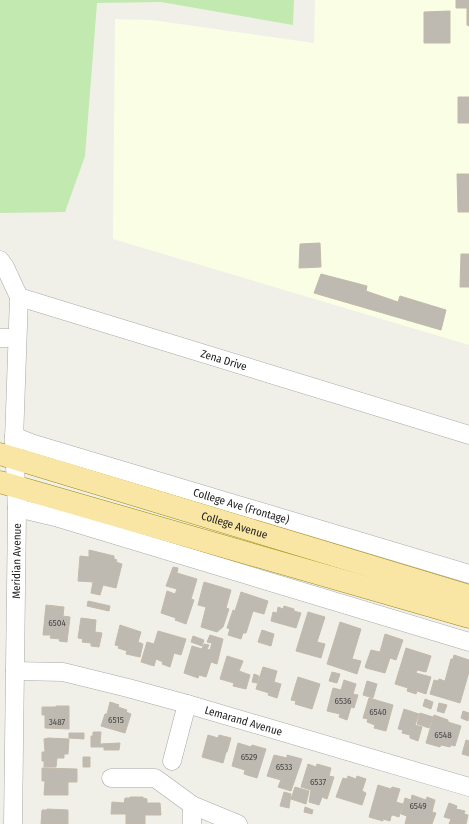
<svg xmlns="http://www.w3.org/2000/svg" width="469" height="824" font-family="'Fira Sans Condensed',sans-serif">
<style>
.education{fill:#f9fee4}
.grass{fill:#c1e9b0}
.building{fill:#beb9b1;stroke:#c3baaa}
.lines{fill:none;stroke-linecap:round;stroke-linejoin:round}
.minor-casing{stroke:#a8a8a8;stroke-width:19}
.major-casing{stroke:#9b8703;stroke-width:23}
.minor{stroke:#fff;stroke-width:18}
.major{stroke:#fae6a4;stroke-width:22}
.labels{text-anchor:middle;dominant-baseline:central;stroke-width:4;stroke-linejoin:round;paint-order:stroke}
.number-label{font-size:9px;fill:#484745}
.street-label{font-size:11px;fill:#212121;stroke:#fff}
</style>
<rect width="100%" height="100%" fill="#f1f0e8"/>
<path class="education" d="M315,0H469V345L113,239L115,19L152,20L314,43Z"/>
<path class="grass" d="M0,0H294L293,25L161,2L97,3L85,156L65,212L0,213Z"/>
<path class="building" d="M456,0H469V26L467,25V8H456Z
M450,11V43H424V12Z
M458,97H469V123H458Z
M457,174H469V212H458Z
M320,243L321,267L299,268L300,244Z
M461,254H469V287H460Z
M321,274L367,286L366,291L398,302L400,296L446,310L441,330L314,293Z
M89,550L114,556V559L117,560L116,562L122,564L116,588L103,585L100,595L91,593L93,582L78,581L80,556L89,557Z
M173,567L178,568L177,573L197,579L191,599L194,600L186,624L175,620L176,618L161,613L167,591L175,594L177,589L166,586Z
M204,582L231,590L226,608L229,609L223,627L217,632L201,627L206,607L198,605Z
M241,592L268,601L264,614L253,611L246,633H243L241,639L228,635L230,629L227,628L233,610L235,611Z
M88,601L110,606L109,611L87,606Z
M46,605L64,607L63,616L70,617L67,642L59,641L60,639L50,638L51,635H43Z
M284,606L294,609V611L301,613L296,628L271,621L273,612L277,613L278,607L283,609Z
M308,612L325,617L317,642L325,644L321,658L296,651Z
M81,618L96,620L95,632L102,633L99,647L91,646V643L82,642L83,639L78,638Z
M340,622L361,629L352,659L361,661L357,674L327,664Z
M120,625L141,632L138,642L143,644L140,657L126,654L127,651L118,648L119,646L115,645Z
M262,630L274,634L271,646L258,642Z
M158,631L186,639L181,655L174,653L170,667L162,664L163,662L156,659L154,666L141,662L147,642L154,644Z
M385,634L403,640L396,660L390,658L385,673L366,668L365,667L371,650L380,652Z
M210,635L223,639L217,664L211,662L206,677L199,675L198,678L184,673L192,646L202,649L204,644L209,645L207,649L210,650L212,643L207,642Z
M193,636L204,640L202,646L191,642Z
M406,648L431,656L426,672L417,670L416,673L431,677L426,694L417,691L416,694L407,691L408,688L395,684Z
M454,655L469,660V672L460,703L430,694L434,680L438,681L439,679L445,681L451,659H453Z
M227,656L243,661L239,671L250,675L246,689L233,686L234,683L220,679Z
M263,667L277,671L274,682L281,684L277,698L268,695L269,693L256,689Z
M332,672L340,674L337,683L329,681Z
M254,674L259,676L257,683L252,682Z
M298,677L320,684L312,709L295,704L296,701L291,700Z
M344,680L356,684L353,694L358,695L354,708L351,707L347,720L339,717L340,714L327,711L333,688L341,690Z
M367,681L377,684L373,698L363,695Z
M369,698L393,705L386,731L374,728L375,725L367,722L368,719L363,718Z
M425,699L433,702L431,709L423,706Z
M110,702L119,705L118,707L127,710L126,712L131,714L125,733L101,726L105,714H107Z
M439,703L447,705L444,713L437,711Z
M56,706H69V729L45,728V715H42V707H56Z
M404,709L419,714L415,725L422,727L418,741L410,738V735L402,733L403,730L398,729Z
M463,711L469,713L468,721L461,718Z
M420,713L433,717L429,728L417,724Z
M434,715L448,720V722L461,726L455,746L451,745L450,747L441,745L440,747L426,743Z
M93,732H101L100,744L120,743L119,750H104V747H91V736H93Z
M69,733H84V739L69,738Z
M208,735L218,738L219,735L231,738L227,752L220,751L226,752L223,763L202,757Z
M48,738L69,739L68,754H64V758H57L56,767H44V761H42V752H45L44,739Z
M466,740L469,741V756L462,754Z
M238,743L251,747L252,745L266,749L257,778L244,774L245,770L232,766Z
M274,755L287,758V755L302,759L291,791L278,787L281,780L267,776Z
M83,757H90V767H83Z
M308,764L316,767L317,764L331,768L329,776L334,777L327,799L322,797L319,805L309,802L311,790L301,787Z
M42,768L77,769V782H68V795H44L45,781H42Z
M348,776L356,779L357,776L366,779L362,791L366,793L362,805L336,797L343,778L347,779Z
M378,785L391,789L392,787L400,789L396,802L403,804L399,817L393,815L391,816L390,821L383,819V821L369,817Z
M295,787L309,791L306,804L291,799Z
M284,792L291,794L289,808L280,806Z
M412,795L426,800L427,797L435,800L432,812L436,813L432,824H405L407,816L401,814L405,798L411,800Z
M130,797H143V798L147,799V803H160L161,815H145V824H126V814H111L112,802L124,803L125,798H130Z
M449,803L457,806L456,809L465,811L464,814L468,815L466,824H449L451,819L444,817Z
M305,807L313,810L312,814L304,812Z
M47,809L68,810V824H41L42,810H47Z"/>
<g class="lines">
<g class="minor-casing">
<g id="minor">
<path id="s1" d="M0,260L5,267L19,297L469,435"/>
<path d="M0,338H17"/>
<path id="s2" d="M14,436L31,443L469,574"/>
<path d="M17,508L55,517L469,642"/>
<path id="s3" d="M15,671L63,672L128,688L187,704L469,787"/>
<path d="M172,761L187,704"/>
<path d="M111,778H155L192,805L238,824"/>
<path id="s4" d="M13,824L17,511L14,440L19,297"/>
<path d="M192,824V805"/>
</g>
</g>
<g class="major-casing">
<g id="major">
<path id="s5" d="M0,454L469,596"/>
<path d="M0,482L469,617"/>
</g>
</g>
<use href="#minor" class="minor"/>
<use href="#major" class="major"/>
</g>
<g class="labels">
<g class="number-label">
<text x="57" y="623">6504</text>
<text x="343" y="701">6536</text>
<text x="378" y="712">6540</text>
<text x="116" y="720">6515</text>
<text x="57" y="722">3487</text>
<text x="443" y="735">6548</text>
<text x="249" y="757">6529</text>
<text x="284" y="767">6533</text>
<text x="318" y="782">6537</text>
<text x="418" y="806">6549</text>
</g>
<g class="street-label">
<text stroke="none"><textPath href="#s1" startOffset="256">Zena Drive</textPath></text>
<text stroke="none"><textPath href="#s2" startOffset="238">College Ave (Frontage)</textPath></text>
<text stroke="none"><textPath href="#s5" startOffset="245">College Avenue</textPath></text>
<text stroke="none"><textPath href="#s4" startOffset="263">Meridian Avenue</textPath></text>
<text stroke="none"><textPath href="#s3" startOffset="235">Lemarand Avenue</textPath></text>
</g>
</g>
</svg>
